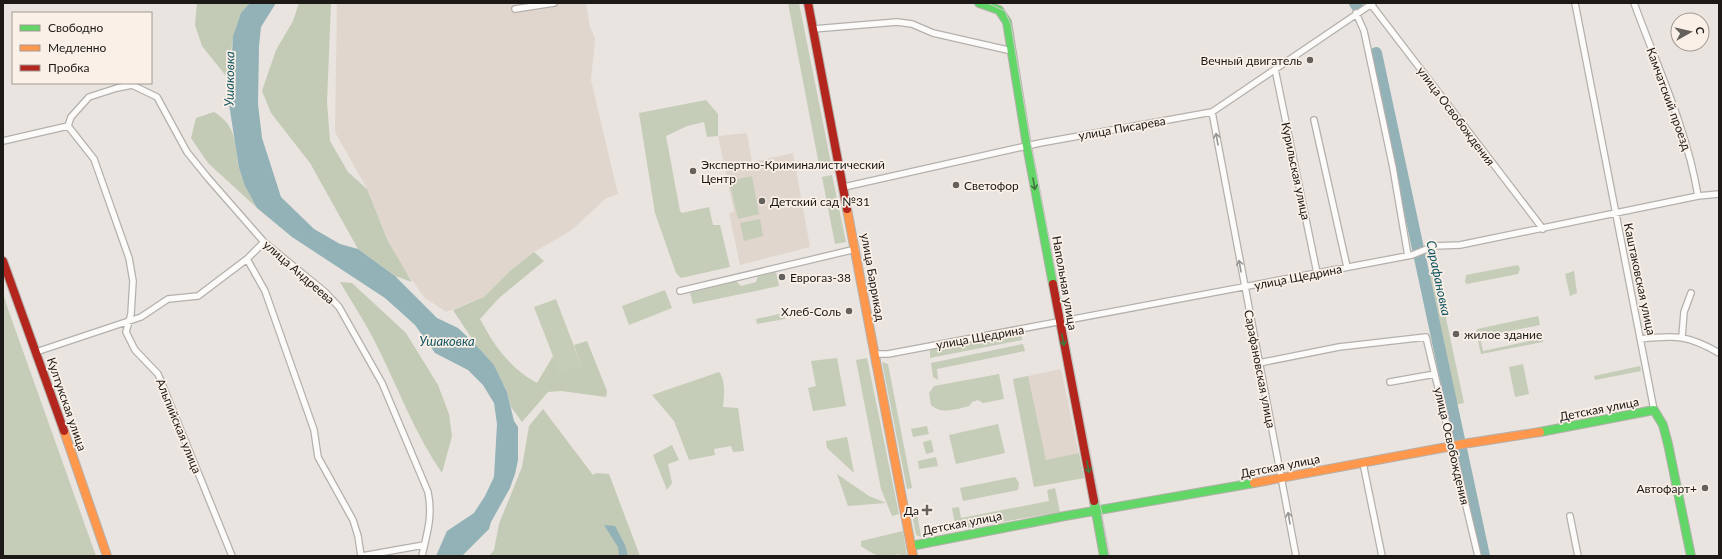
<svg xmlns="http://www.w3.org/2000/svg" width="1722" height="559" font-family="Lato,sans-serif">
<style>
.built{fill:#e1d6cd}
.green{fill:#c5ccb8}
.forest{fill:#c3cbb6}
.water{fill:#92b2b8}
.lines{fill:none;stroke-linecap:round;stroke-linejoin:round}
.river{stroke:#92b2b8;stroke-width:12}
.street-casing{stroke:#b4b0ac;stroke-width:8}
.fast-casing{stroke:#b4b0ac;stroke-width:10}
.slow-casing{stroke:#b4b0ac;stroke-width:10}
.jam-casing{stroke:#b4b0ac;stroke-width:10}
.street{stroke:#fcfbfa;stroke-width:5.5}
.fast{stroke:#63d668;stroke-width:8}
.slow{stroke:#ff974d;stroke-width:8}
.jam{stroke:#b3261e;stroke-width:8}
.tram{stroke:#cdcbca;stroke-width:1}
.oneway{stroke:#979593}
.oneway2{stroke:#40783f}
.poi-dot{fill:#64605c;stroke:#faf0e8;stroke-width:1.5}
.labels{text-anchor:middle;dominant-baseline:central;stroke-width:3.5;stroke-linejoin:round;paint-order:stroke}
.poi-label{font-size:12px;fill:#1c1916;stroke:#faf0e8;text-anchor:start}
.street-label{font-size:12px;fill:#1c1916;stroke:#faf0e8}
.water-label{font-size:13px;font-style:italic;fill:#135763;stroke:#faf0e8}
</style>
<rect width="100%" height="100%" fill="#e9e4df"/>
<path class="built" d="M337,3H586L590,27L595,38L591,80L618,194L605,199L572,230L534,252L511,270L484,297L446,312L424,297L400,263L388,240L367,189L335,132Z
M747,133L752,162L793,153L810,247L740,265L729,213L734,212L718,136Z
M1061,369L1084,478L1034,487L1013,379Z"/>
<path class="green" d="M788,3H799L831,163L819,165Z
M706,100L718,114V136L707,137L704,122L687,126L666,136L680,211L682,213L709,207L713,225H720L730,267L681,278L676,273L655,213L639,113Z
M832,175L846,242L835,244L822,177Z
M752,176L759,214L738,219L729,181Z
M760,219L763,236L744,241L740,223Z
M1518,265L1520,269L1518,274L1467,284L1465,282L1466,275Z
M1436,271L1464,403L1454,405L1424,273Z
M1574,271L1577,293L1570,296L1565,274Z
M776,272L779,286L693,304L690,293L736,281L741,286L756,282L758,276Z
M665,290L672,308L629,325L622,306Z
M3,293L8,309L96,556H3Z
M556,299L581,365L560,374L534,307Z
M784,313L785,319L757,324L756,319Z
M1538,316L1540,325L1480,337L1483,351L1543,338V342L1481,354L1476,332L1477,329Z
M1021,333L1022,340L930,358V350L932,348Z
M1023,344L1025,351L937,369L938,380L933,377L931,363Z
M837,358L846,406L813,411L808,388L816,386L811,361Z
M867,358L899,514L892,516L881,489L856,360Z
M882,362L888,364L912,488L907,489Z
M1523,364L1529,394L1515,397L1509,367Z
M1640,366L1641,371L1595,380L1594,376Z
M719,372C726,380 724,397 723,407L738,408L744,451L733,452L731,446L714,449L715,455L689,460L674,421L652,395Z
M999,374L1004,399L983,403L978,400L972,402L969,406C956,409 942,415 931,405L929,393L934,386Z
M1028,376L1046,460L1079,453L1084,478L1034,487L1013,379Z
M998,424L1005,453L956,464L949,435Z
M927,426L929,434L913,437L911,429Z
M847,437L854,473L827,448L826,441Z
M931,440L934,452L926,454L923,442Z
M672,445L679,460L668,464L672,483L667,490L653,455Z
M936,457L938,466L919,469L918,461Z
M837,474L869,496L886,503L848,506Z
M1015,477L1019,483L1018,490L963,501L960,488Z
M1055,488L1060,512L956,530L952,508L959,507L961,518L1049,501L1047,490Z
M917,513L921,537L916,535L912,514Z
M903,531L907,556H899V554C881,559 876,556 861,546V541Z"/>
<path class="forest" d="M197,3H250C230,25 231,53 230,81L202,46L195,25Z
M299,3H331L327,102L330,141L348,172L367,189L388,241L412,282L395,276L358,249L310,163L271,113L262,91L276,50L293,21Z
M214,112C238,127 234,143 239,168C243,182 250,195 257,208L208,163L191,138L196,118Z
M534,252L544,261L499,298L480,319C495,347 509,367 537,383L553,356L560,373L581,365L574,345L587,341L607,391L606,397L561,391L548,392L522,422L511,407L507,392L494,365L476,345L453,310L484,297L511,270Z
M340,282L352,283L406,333L438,385L449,414L452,436L442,473C415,434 399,390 378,348C367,325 353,304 340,282Z
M543,409L593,475L596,473L609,474L640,556H489L494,550L499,524L522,467L529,426Z"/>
<path class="water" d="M250,3H276L261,27L259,46L258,104L262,138L281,197L314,229L340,244L358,249L395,276L437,318L458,328L476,345L494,365L507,392L514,421L518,427V460L515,474L510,488L491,522L489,529L462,556H436L447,531L474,513L485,496L494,477L497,424L494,403L483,385L468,370L435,353L415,325L385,298L292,237L257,208L245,186L239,168L229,104L233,36L241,13Z
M604,525L615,526L625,545L628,556H619L618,547Z"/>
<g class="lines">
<path class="river" d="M1355,3L1357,6
M1376,53L1484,556"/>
<g class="street-casing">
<path id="street" d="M1370,3L1543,229
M1575,3L1654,410
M1634,3C1657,66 1687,129 1698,196
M515,9L554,3
M1356,13L1364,31L1393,168L1408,256
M813,29L897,22L912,24L933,33L1012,51
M1275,69L1317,273
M1212,112L1296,556
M1314,120L1347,267
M68,126L94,159L129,258L133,281L131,314L126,332L135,350L158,374L232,556
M3,141L68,126L71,117L89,97L117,88L132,85L157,97L187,152L208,178L264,242L325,292L339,307L382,383L428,492C433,516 427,533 422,556
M844,187L1040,143L1212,112L1373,3
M247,259L265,291L314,430L318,457L353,520L358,536L361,556
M680,291L856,249
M1682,337L1684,312L1691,293
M1640,339C1676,335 1688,335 1719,353
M36,352L141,317L168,299L198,296L247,259L264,242
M875,354H888L1412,255L1434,246L1460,245L1698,196L1719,194
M1259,363L1339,347L1426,337L1478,556
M1390,382L1435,374
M1363,463L1382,556
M1570,516L1578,556
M362,556L424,545"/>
</g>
<g class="fast-casing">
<path id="fast" d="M979,3L999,10L1007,22L1027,146L1053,284
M1540,432L1654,410L1663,425L1668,444L1691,556
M1094,501L1104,556
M911,546L1065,516L1254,483"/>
</g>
<g class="slow-casing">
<path id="slow" d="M847,209L913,556
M64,431L107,556
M1254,483L1463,444L1540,432"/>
</g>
<g class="jam-casing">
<path id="jam" d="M808,3L847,209
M3,261L64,431
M1053,284L1094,501"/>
</g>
<use href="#street" class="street"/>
<use href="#fast" class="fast"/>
<use href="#slow" class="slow"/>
<use href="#jam" class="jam"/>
<path class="tram" d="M987,3L1005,11L1011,25L1031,145L1110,556"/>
</g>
<defs><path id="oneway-shaft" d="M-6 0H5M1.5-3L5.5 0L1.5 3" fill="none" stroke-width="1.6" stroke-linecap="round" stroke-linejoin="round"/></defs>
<g class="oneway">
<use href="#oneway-shaft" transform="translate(1217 139) rotate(-100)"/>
<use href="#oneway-shaft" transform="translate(1240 266) rotate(-100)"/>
<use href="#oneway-shaft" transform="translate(1289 518) rotate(-100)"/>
</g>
<g class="oneway2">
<use href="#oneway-shaft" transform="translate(1034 184) rotate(80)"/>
<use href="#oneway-shaft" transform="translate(1063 340) rotate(79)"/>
<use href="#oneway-shaft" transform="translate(1088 467) rotate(79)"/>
</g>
<g class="poi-dot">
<circle cx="1310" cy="60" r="4"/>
<circle cx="693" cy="171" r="4"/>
<circle cx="956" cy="185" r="4"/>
<circle cx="762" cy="201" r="4"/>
<circle cx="782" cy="277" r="4"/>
<circle cx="849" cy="311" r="4"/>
<circle cx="1456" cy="334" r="4"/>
<circle cx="1705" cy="488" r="4"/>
<path d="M925 504h4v4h4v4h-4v4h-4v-4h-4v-4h4z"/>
</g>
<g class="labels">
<g class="poi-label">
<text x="1302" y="60" text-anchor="end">Вечный двигатель</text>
<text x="701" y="164">Экспертно-Криминалистический<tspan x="701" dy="14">Центр</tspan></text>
<text x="964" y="185">Светофор</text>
<text x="770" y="201">Детский сад №31</text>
<text x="790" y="277">Еврогаз-38</text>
<text x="841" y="311" text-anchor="end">Хлеб-Соль</text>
<text x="1464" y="334">жилое здание</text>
<text x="1697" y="488" text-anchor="end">Автофарт+</text>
<text x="919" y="510" text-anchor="end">Да</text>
</g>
<g class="street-label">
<text transform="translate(1669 99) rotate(70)">Камчатский проезд</text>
<text transform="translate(1456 116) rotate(53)">улица Освобождения</text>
<text transform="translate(1122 128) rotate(-10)">улица Писарева</text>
<text transform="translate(1296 171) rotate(78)">Курильская улица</text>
<text transform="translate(299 272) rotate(41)">улица Андреева</text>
<text transform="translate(873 277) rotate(80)">улица Баррикад</text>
<text transform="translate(1298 277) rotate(-11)">улица Щедрина</text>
<text transform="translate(1640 279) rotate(78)">Каштаковская улица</text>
<text transform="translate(1065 283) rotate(80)">Напольная улица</text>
<text transform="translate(980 337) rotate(-10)">улица Щедрина</text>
<text transform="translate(1260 369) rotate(79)">Сарафановская улица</text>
<text transform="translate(67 404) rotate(71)">Култукская улица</text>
<text transform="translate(1599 409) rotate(-11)">Детская улица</text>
<text transform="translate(179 426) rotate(68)">Альпийская улица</text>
<text transform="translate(1452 446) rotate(77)">улица Освобождения</text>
<text transform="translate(1280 466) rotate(-11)">Детская улица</text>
<text transform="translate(962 523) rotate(-11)">Детская улица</text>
</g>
<g class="water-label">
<text transform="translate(229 79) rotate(-89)">Ушаковка</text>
<text transform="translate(1439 278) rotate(78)">Сарафановка</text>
<text x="447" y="341">Ушаковка</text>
</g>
</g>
<rect width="1722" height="559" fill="none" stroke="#1c1916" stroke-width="8"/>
<rect x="12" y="12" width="140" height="72" fill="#faf0e8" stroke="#a19a94"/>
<rect x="20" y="25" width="20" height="6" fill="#63d668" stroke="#a19a94"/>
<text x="48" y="32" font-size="12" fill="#1c1916">Свободно</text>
<rect x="20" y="45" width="20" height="6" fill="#ff974d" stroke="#a19a94"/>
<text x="48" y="52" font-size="12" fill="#1c1916">Медленно</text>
<rect x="20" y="65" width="20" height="6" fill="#b3261e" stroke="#a19a94"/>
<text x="48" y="72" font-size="12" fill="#1c1916">Пробка</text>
<g transform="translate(1690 32) rotate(82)"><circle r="19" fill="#faf0e8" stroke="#a19a94"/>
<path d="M0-3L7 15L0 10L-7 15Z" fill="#64605c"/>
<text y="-6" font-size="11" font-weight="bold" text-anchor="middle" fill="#1c1916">С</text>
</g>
</svg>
